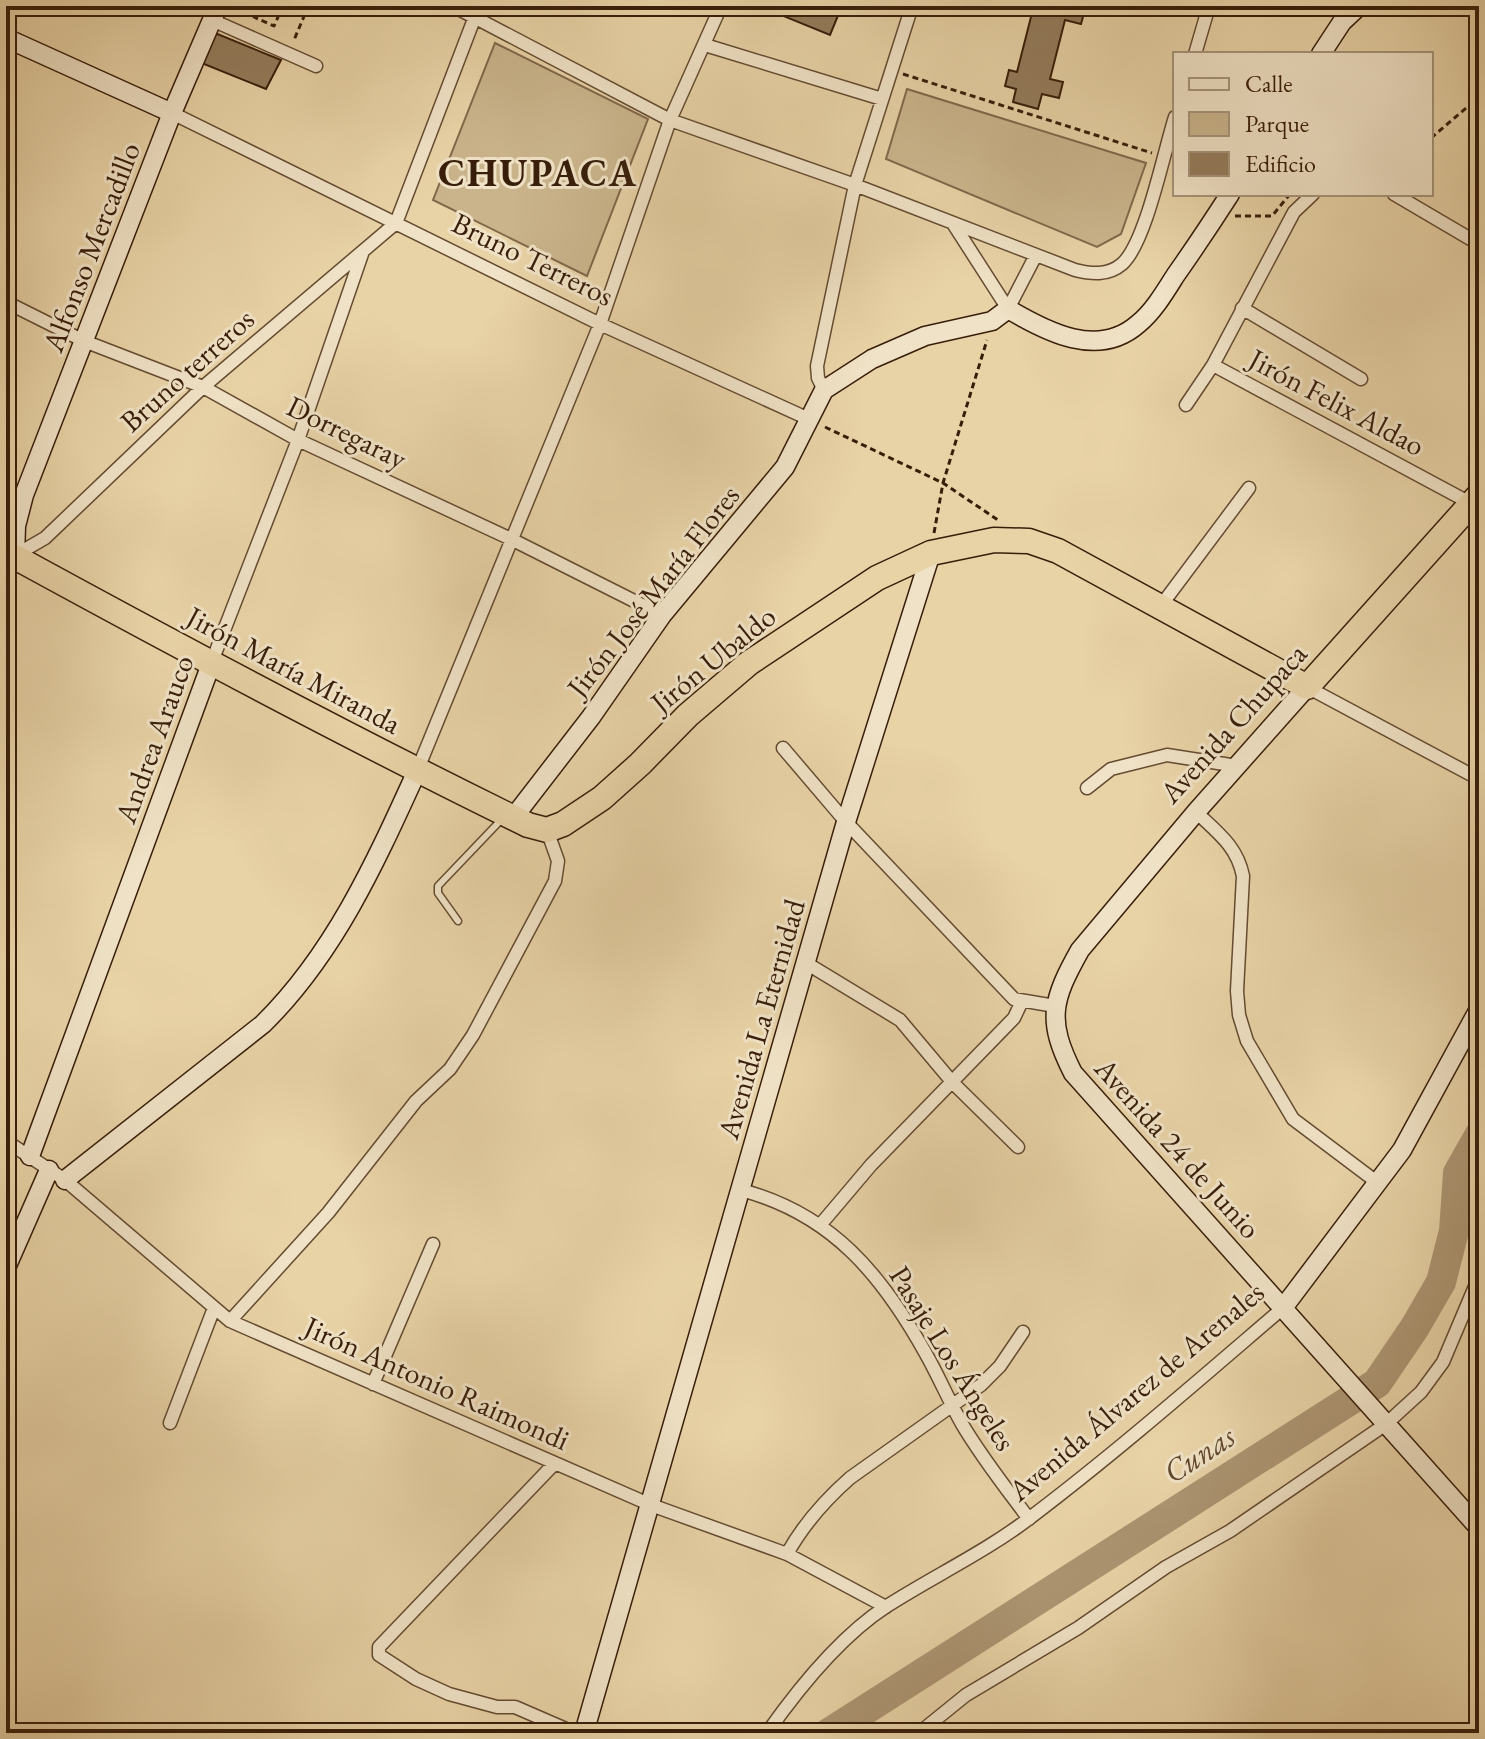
<svg xmlns="http://www.w3.org/2000/svg" width="1485" height="1739" font-family="'EB Garamond',serif">
<style>
.green{fill:#cab48c;stroke:#81694b;stroke-width:2}
.lines{fill:none;stroke-linecap:round;stroke-linejoin:round}
.river{stroke:#ac9572;stroke-width:30}
.building{fill:#947c5c;stroke:#381e0a;stroke-width:2}
.lane-casing{stroke:#644b31;stroke-width:9}
.street-casing{stroke:#644b31;stroke-width:15}
.secondary-casing{stroke:#381e0a;stroke-width:21}
.highway-casing{stroke:#381e0a;stroke-width:27}
.path{stroke:#381e0a;stroke-width:3;stroke-dasharray:6 4;stroke-linecap:butt}
.lane{stroke:#f0e2c6;stroke-width:6}
.street{stroke:#f0e2c6;stroke-width:12}
.secondary{stroke:#f0e2c6;stroke-width:18}
.highway{stroke:#e8d3a7;stroke-width:24}
.labels{text-anchor:middle;dominant-baseline:central;stroke-width:6;stroke-linejoin:round;paint-order:stroke}
.street-label{font-size:30px;fill:#381e0a;stroke:#f0e2c6}
.water-label{font-size:32px;font-style:italic;fill:#61482e;stroke:#f0e2c6}
.district-label{font-size:38px;font-weight:bold;letter-spacing:2px;fill:#381e0a;stroke:#f0e2c6}
</style>
<rect width="100%" height="100%" fill="#e8d3a7"/>
<filter id="stains"><feTurbulence type="fractalNoise" baseFrequency=".0025" numOctaves="4"/><feColorMatrix values="0 0 0 0 .2 0 0 0 0 .09 0 0 0 0 .02 0 0 0 .5 -.17"/></filter>
<radialGradient id="worn" r=".72"><stop offset=".6" stop-color="#630" stop-opacity="0"/><stop offset="1" stop-color="#630" stop-opacity=".3"/></radialGradient>
<path class="green" d="M495,43L648,119L587,276L433,200Z
M907,89L1146,163L1121,234L1097,247L886,159Z"/>
<g class="lines">
<path class="river" d="M829,1733L1377,1383L1415,1327L1441,1282L1454,1231L1458,1173L1479,1136"/>
</g>
<path class="building" d="M759,6H842L830,35Z
M1019,6H1086L1081,24L1065,20L1050,79L1063,82L1059,98L1042,94L1038,109L1013,102L1016,89L1005,86L1009,70L1017,72L1032,13L1018,9Z
M210,31L281,60L266,89L199,62Z"/>
<g class="lines">
<g class="lane-casing">
<path id="lane" d="M458,921L438,893V886L501,820"/>
</g>
<g class="street-casing">
<path id="street" d="M453,6L670,120L855,185L1075,270C1091,274 1108,276 1122,264C1146,243 1164,151 1175,117
M212,20L316,66
M705,45L882,99
M1195,54L1209,6
M172,113L600,324L811,420
M1394,194L1479,244
M954,225L1008,309
M6,302L84,341L203,387L298,440L511,539L662,615
M1242,308L1361,379
M1008,309L1036,255
M1213,365L1474,505
M824,390L818,378L817,366L855,185L912,6
M1186,405L1213,365L1294,212L1313,194
M14,556L45,538L203,387L396,223L479,6
M1160,607L1249,488
M211,664L298,440L362,254
M1307,687L1479,779
M783,748L846,822L1014,999L1055,1006
M417,771L600,324L670,120L721,6
M1087,788L1111,769L1167,755L1237,766
M1196,812C1217,832 1237,846 1243,876L1237,991L1239,1015L1247,1041L1293,1119L1378,1183
M806,963L900,1020L953,1083L1018,1147
M6,1141L65,1180L230,1321L651,1505L787,1554L886,1607
M741,1190C832,1214 882,1275 926,1354C939,1377 949,1401 962,1424C982,1458 1006,1488 1029,1519
M821,1224L871,1165L1014,1018L1022,1001
M230,1321L328,1213L416,1101L450,1069L473,1035L555,881L558,861L547,830
M373,1384L433,1244
M170,1423L214,1308
M555,1463L379,1647V1655L416,1679L449,1694L497,1707H515L575,1733
M787,1554C803,1525 824,1501 850,1478L981,1385L1000,1366L1023,1332
M767,1733C798,1689 842,1635 887,1606C934,1576 987,1551 1031,1517C1118,1451 1200,1379 1283,1308
M919,1733L966,1695L1078,1628L1166,1567L1230,1531L1386,1424L1421,1392L1443,1362L1479,1277"/>
</g>
<g class="secondary-casing">
<path id="secondary" d="M6,38L172,113
M1321,54L1342,22L1359,6
M15,557L16,526L24,495L172,113L218,6
M1307,687L1196,812L1080,950C1052,1000 1046,1020 1073,1073L1479,1528
M513,818L591,717L662,615L785,467L824,390L872,359L925,336L992,321L1008,309C1047,332 1098,359 1138,324C1153,312 1165,292 1175,276C1194,249 1212,222 1230,194
M30,1156L211,664
M65,1180L263,1024C335,953 376,861 417,771
M6,1268L49,1170
M1283,1308L1402,1150L1479,1009
M584,1733L846,822L931,553"/>
</g>
<g class="highway-casing">
<path id="highway" d="M6,566L15,557C185,650 354,740 528,825L547,830L563,824L602,798L640,764L688,715L749,663L877,578L931,553L994,540L1029,541L1058,551L1307,687L1479,495"/>
</g>
<path class="path" d="M258,6L254,17L274,26L283,6
M287,6L305,14L294,40
M903,74L1152,153
M1431,138L1479,97
M1235,216H1272L1290,194
M825,427L943,483L998,520
M934,533L943,483L987,340"/>
<use href="#lane" class="lane"/>
<use href="#street" class="street"/>
<use href="#secondary" class="secondary"/>
<use href="#highway" class="highway"/>
</g>
<g class="labels">
<g class="street-label">
<text transform="translate(91 247) rotate(-69)">Alfonso Mercadillo</text>
<text transform="translate(533 259) rotate(26)">Bruno Terreros</text>
<text transform="translate(187 370) rotate(-42)">Bruno terreros</text>
<text transform="translate(1337 402) rotate(28)">Jirón Felix Aldao</text>
<text transform="translate(347 432) rotate(26)">Dorregaray</text>
<text transform="translate(653 591) rotate(-52)">Jirón José María Flores</text>
<text transform="translate(713 659) rotate(-39)">Jirón Ubaldo</text>
<text transform="translate(294 670) rotate(28)">Jirón María Miranda</text>
<text transform="translate(1233 723) rotate(-48)">Avenida Chupaca</text>
<text transform="translate(154 739) rotate(-70)">Andrea Arauco</text>
<text transform="translate(761 1019) rotate(-74)">Avenida La Eternidad</text>
<text transform="translate(1178 1148) rotate(48)">Avenida 24 de Junio</text>
<text transform="translate(953 1358) rotate(58)">Pasaje Los Ángeles</text>
<text transform="translate(437 1383) rotate(24)">Jirón Antonio Raimondi</text>
<text transform="translate(1136 1391) rotate(-40)">Avenida Álvarez de Arenales</text>
</g>
<g class="water-label">
<text transform="translate(1199 1454) rotate(-33)">Cunas</text>
</g>
<g class="district-label">
<text x="538" y="172">CHUPACA</text>
</g>
</g>
<rect width="1485" height="1739" fill="none" stroke="#e8d3a7" stroke-width="32"/>
<rect x="8" y="8" width="1469" height="1723" fill="none" stroke="#381e0a" stroke-width="4"/>
<rect x="16" y="16" width="1453" height="1707" fill="none" stroke="#381e0a" stroke-width="2"/>
<rect x="1173" y="52" width="260" height="144" fill="#f0e2c6" stroke="#a6947b" stroke-width="2"/>
<rect x="1189" y="78" width="40" height="12" fill="#f0e2c6" stroke="#a6947b" stroke-width="2"/>
<text x="1245" y="92" font-size="24" fill="#381e0a">Calle</text>
<rect x="1189" y="112" width="40" height="24" fill="#cab48c" stroke="#a6947b" stroke-width="2"/>
<text x="1245" y="132" font-size="24" fill="#381e0a">Parque</text>
<rect x="1189" y="152" width="40" height="24" fill="#947c5c" stroke="#a6947b" stroke-width="2"/>
<text x="1245" y="172" font-size="24" fill="#381e0a">Edificio</text>
<rect width="100%" height="100%" filter="url(#stains)"/>
<rect width="100%" height="100%" fill="url(#worn)"/>
</svg>
